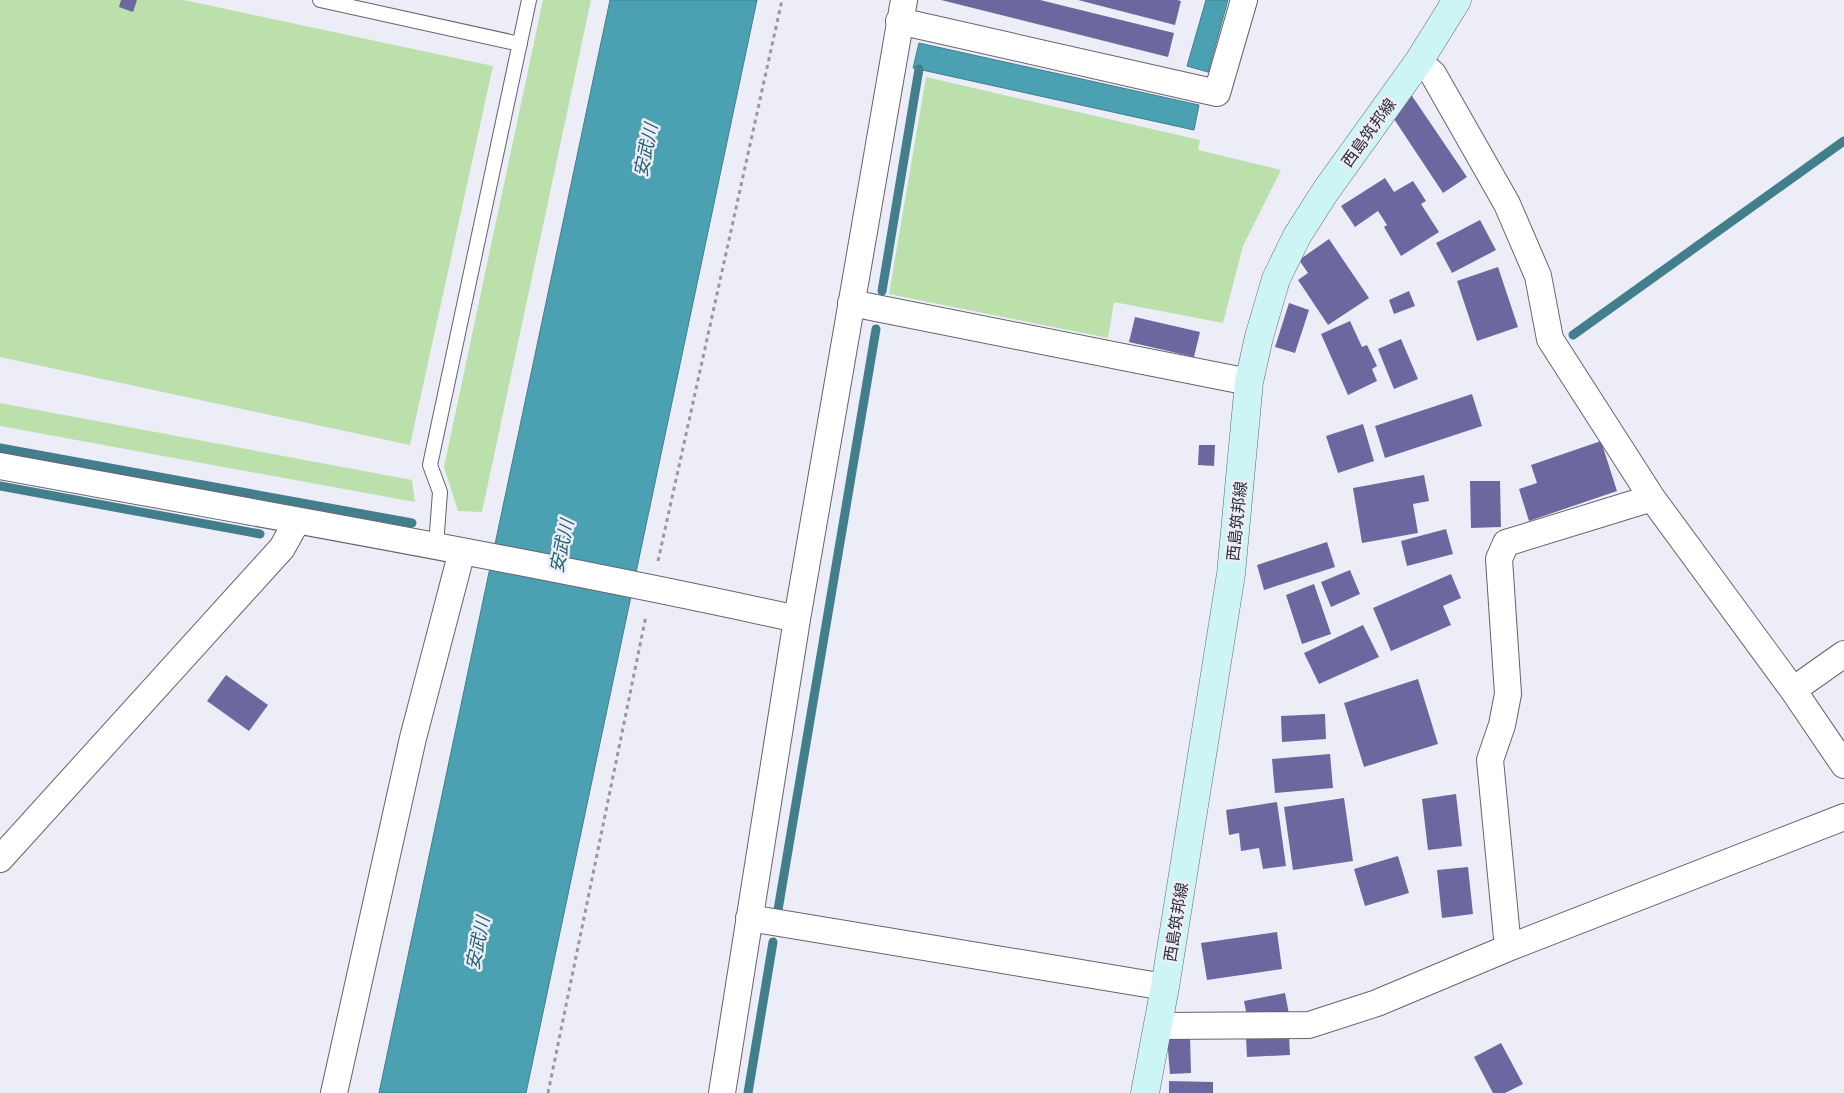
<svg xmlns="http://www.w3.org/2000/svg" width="1844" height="1093" font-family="'Exo 2','Noto Sans JP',sans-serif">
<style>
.green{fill:#bbe0ac}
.water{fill:#4ba1b2;stroke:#427e8b}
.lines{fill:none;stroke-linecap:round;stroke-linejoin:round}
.stream{stroke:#427e8b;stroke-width:9}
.building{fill:#6c689f}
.service-casing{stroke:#65646d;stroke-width:16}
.minor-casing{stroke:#65646d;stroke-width:28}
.secondary-casing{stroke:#65646d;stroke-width:29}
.path{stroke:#98989f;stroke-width:3;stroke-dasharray:4 4;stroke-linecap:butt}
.service{stroke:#fff;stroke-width:14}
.minor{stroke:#fff;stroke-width:26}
.secondary{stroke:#cdf5f6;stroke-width:28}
.labels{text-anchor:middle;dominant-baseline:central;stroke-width:5;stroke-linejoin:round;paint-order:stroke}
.street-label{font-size:16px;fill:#2c2c30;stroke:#ededf7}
.water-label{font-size:18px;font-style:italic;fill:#1c616e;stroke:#ededf7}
</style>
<rect width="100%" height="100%" fill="#ededf7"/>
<path class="green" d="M0,0H184L493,66L410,445L0,357Z
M543,0H591L482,512L458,511L444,467Z
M926,77L1200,140L1198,150L1281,170L1243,246L1223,323L1114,302L1108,338L889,294Z
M0,403L412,480L415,502L0,426Z"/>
<path class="water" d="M610,0H757L526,1093H379Z
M1206,0H1228L1208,72L1187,66Z
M919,43L1199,105L1194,130L913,68Z"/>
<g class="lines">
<path class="stream" d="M882,291L919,69
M1573,335L1844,141
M0,448L412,523
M0,486L260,534
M778,910L876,329
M748,1093L773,942"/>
</g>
<path class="building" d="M121,0H137L133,12L119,7Z
M941,0H1040L1174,33L1168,57Z
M1078,0H1177L1181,1L1175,25Z
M1410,93L1467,177L1443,193L1392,116Z
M1385,178L1394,192L1413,181L1426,201L1421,204L1439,232L1401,256L1384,227L1387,225L1378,211L1355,227L1341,206Z
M1480,220L1496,250L1452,273L1436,243Z
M1329,239L1369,298L1328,325L1298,280L1308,273L1299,260Z
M1498,267L1518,327L1477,341L1457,281Z
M1409,291L1415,306L1394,314L1389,300Z
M1289,303L1309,310L1295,353L1275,347Z
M1135,317L1200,332L1194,357L1129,342Z
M1350,321L1362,347L1367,345L1377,366L1372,369L1377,381L1348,395L1321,334Z
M1401,339L1418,379L1394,389L1378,349Z
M1472,394L1482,426L1385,458L1375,426Z
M1363,424L1374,461L1338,473L1326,436Z
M1601,441L1617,491L1529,521L1519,489L1537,483L1531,465Z
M1199,445H1215L1214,466L1198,465Z
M1424,475L1429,501L1413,504L1418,533L1362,543L1353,488Z
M1470,481H1500L1501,527L1471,528Z
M1446,529L1453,554L1407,566L1401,541Z
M1327,542L1335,567L1264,590L1257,565Z
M1350,570L1360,594L1331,607L1321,582Z
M1451,574L1461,598L1443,606L1451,625L1391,651L1373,608Z
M1314,584L1331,634L1302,644L1286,595Z
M1363,625L1379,657L1319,684L1304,653Z
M226,675L268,705L249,731L207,701Z
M1418,679L1438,744L1364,767L1344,703Z
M1325,714L1326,739L1282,742L1281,716Z
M1330,754L1333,788L1275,793L1272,759Z
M1456,794L1462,846L1428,850L1422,799Z
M1344,798L1353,861L1293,870L1284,807Z
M1277,802L1286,866L1263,869L1259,848L1241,851L1239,833L1229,835L1226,810Z
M1398,856L1409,893L1365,906L1354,869Z
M1468,867L1473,914L1442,918L1437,870Z
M1277,932L1282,969L1207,980L1201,943Z
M1285,993L1289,1014L1248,1021L1244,1001Z
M1289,1035L1290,1055L1247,1057L1246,1038Z
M1190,1037L1191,1073L1170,1074L1167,1038Z
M1501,1043L1523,1084L1505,1093H1493L1474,1057Z
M1169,1081L1213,1082V1093H1169Z"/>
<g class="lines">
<g class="service-casing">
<path id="service" d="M320,0L520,44
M436,546L440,492L430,465L529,0"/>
</g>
<g class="minor-casing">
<path id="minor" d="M899,21L1217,93L1244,0
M1419,61L1433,74L1507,204L1538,276L1550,339L1652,498L1793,690L1844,765
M851,303L1249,382
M0,466C266,515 532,561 797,619
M1793,690L1844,654
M0,859L282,548L297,521
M749,918L1165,987
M1508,948L1490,760L1502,725L1508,694L1499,559L1506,543L1652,498
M1158,1026L1309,1025L1377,1003L1508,948L1844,817
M334,1093L413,738L462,551
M722,1093L797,619L904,0"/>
</g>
<g class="secondary-casing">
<path id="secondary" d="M1145,1093L1165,987L1231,574L1249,382L1259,337L1276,279L1297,236L1325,192L1419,61L1457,0"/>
</g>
<path class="path" d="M658,561L782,0
M548,1093L646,616"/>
<use href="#service" class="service"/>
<use href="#minor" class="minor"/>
<use href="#secondary" class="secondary"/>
</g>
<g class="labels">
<g class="street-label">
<text transform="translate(1368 132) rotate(-54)">西島筑邦線</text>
<text transform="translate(1236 521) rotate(-84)">西島筑邦線</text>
<text transform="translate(1175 922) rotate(-81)">西島筑邦線</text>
</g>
<g class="water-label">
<text transform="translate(645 150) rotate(-78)">安武川</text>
<text transform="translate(561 546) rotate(-78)">安武川</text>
<text transform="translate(477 943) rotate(-78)">安武川</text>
</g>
</g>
</svg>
